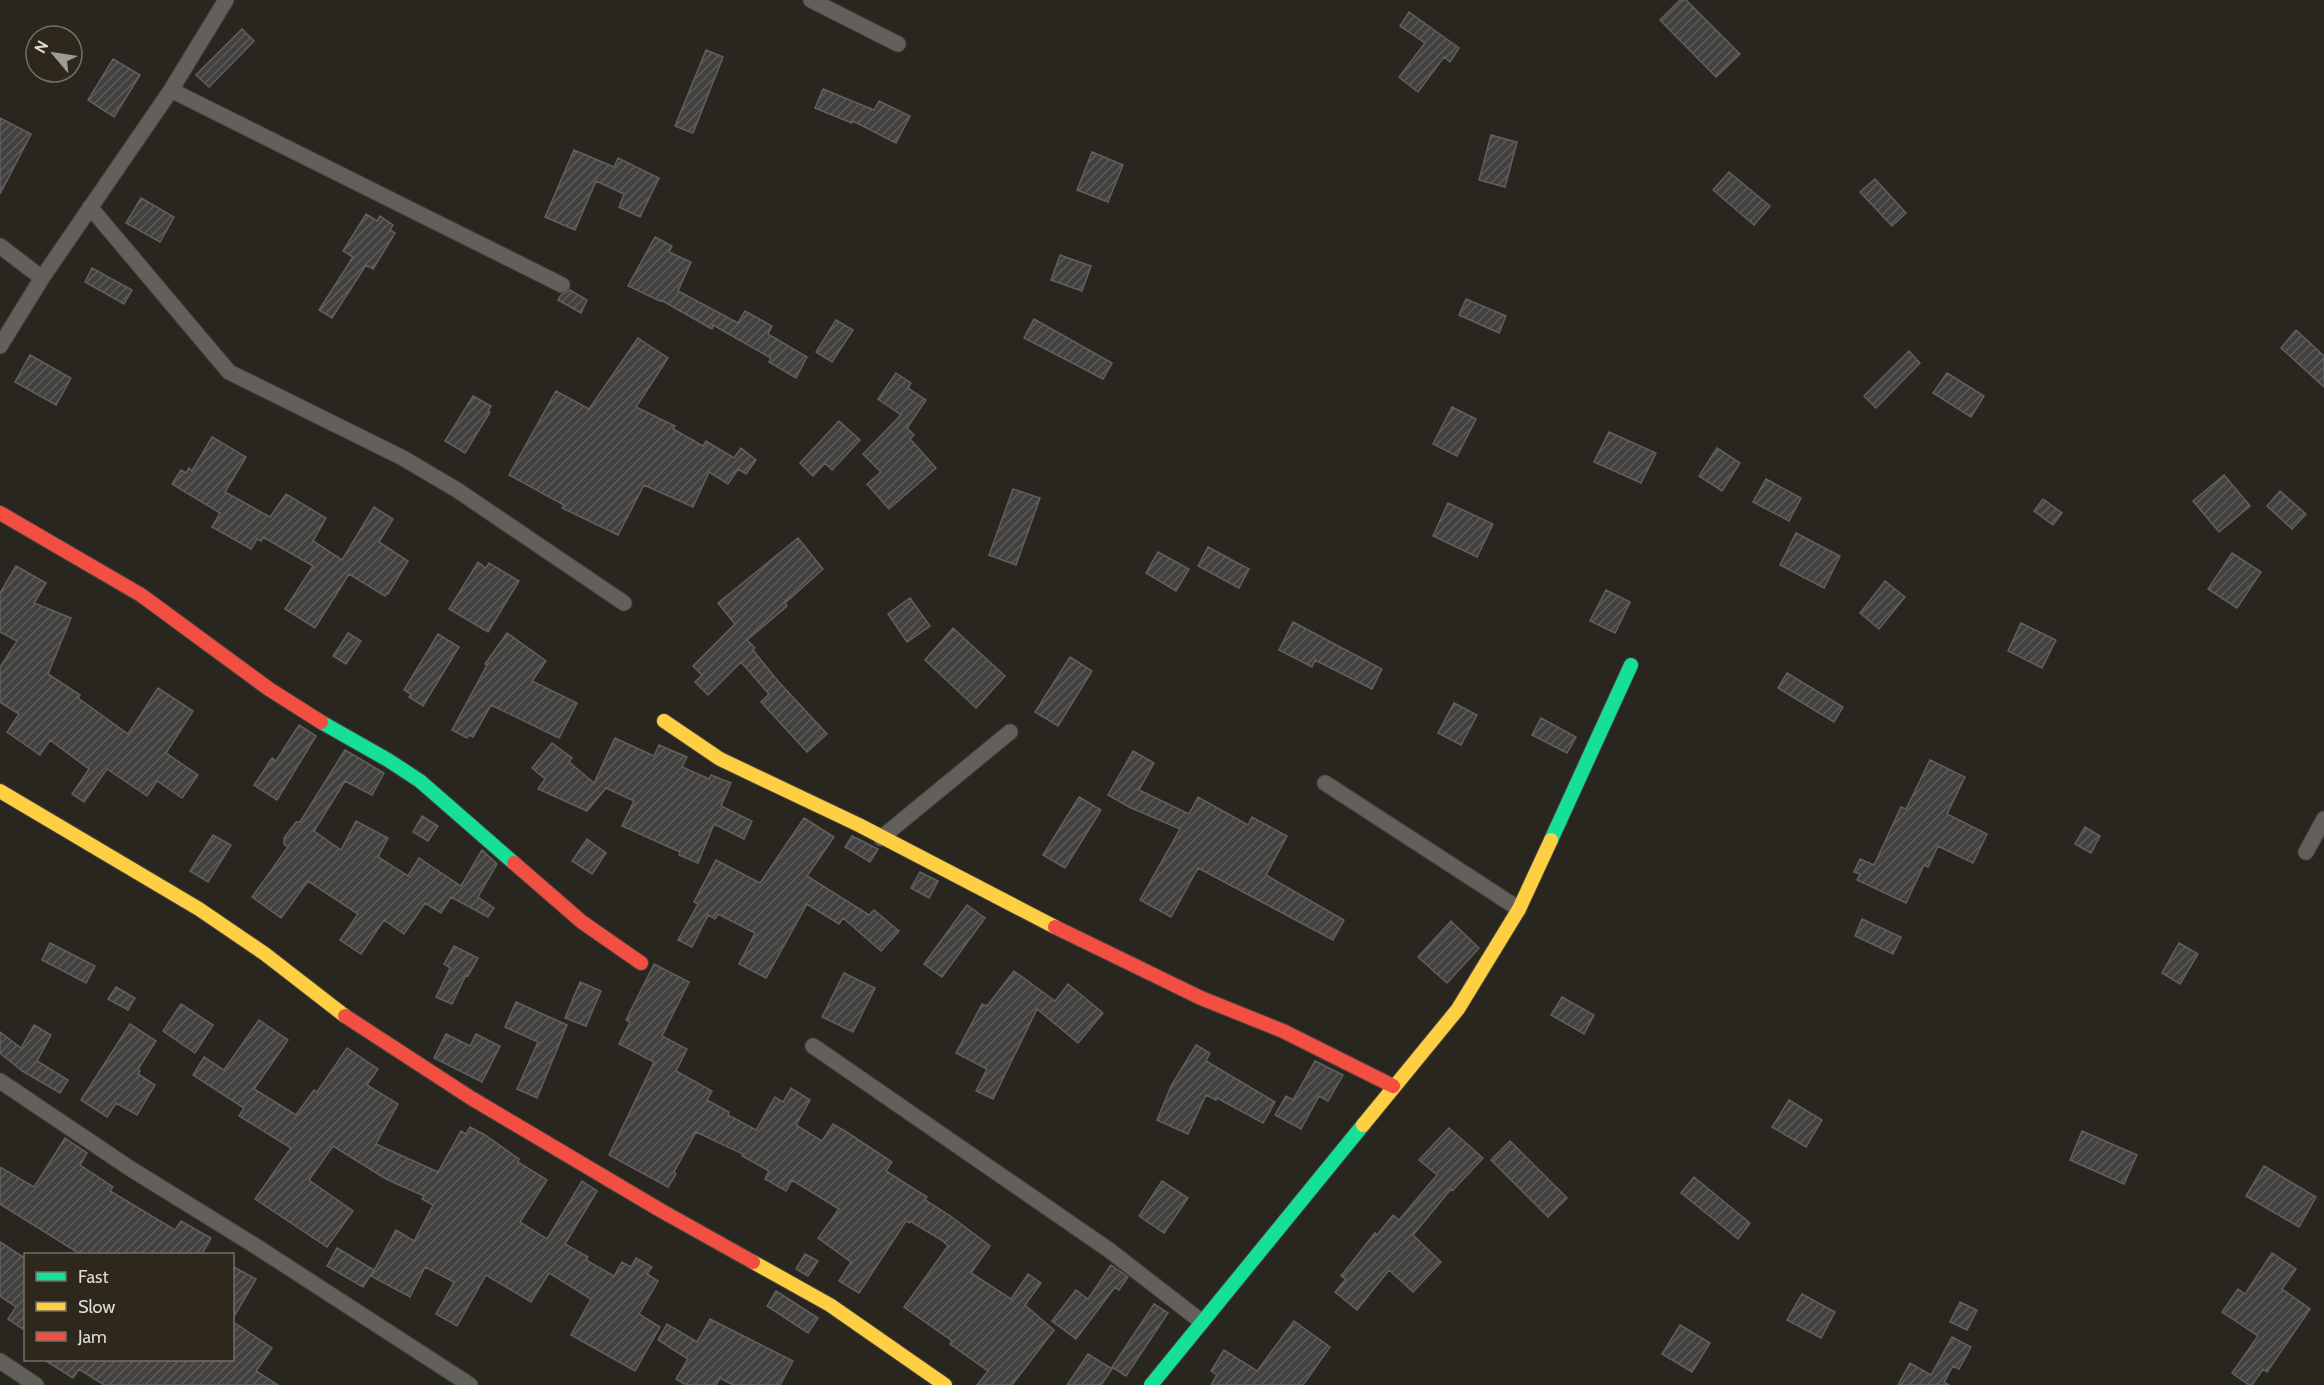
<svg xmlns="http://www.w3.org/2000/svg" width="2324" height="1385" font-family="Cabin,sans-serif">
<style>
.building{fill:url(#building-hatch);stroke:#625f5f;stroke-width:1.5}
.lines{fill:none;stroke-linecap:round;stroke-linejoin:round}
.street-casing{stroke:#46443e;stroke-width:17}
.fast-casing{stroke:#46443e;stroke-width:16}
.slow-casing{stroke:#46443e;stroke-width:16}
.jam-casing{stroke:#46443e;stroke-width:16}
.street{stroke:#63605b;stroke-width:15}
.fast{stroke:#16e098;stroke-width:14}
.slow{stroke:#ffcf43;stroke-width:14}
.jam{stroke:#f24e42;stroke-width:14}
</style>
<defs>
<pattern id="building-hatch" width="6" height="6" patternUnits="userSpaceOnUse" patternTransform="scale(1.5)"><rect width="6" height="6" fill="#434040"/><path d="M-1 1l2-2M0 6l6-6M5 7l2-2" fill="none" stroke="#5e5b5b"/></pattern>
</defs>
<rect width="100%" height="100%" fill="#292620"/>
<path class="building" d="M1680,0H1686L1740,54L1716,77L1660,20Z
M1409,12L1459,48L1450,62L1444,57L1418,92L1399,77L1425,43L1400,26Z
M242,29L254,41L209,87L196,75Z
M706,50L723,57L693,133L675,126Z
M113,59L140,75L114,117L88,100Z
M823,89L874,110L879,101L910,116L896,143L853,121L852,123L815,108Z
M0,118L31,134L0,194Z
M1491,135L1517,142L1505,187L1479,180Z
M574,150L614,167L618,158L659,178L640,217L619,207L624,194L596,181L575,230L545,217Z
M1092,152L1123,165L1108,202L1077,190Z
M1729,172L1770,206L1754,225L1713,190Z
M1875,179L1906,213L1892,226L1860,192Z
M141,198L174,217L160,242L126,223Z
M366,214L377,221L380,216L393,225L390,230L395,233L373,269L366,265L332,318L319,310L353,257L343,251Z
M655,237L672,246L669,252L691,262L678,291L738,323L745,311L772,326L768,334L807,357L796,378L769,362L771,358L713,325L712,329L661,300L660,301L628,286Z
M1060,255L1091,266L1082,291L1051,280Z
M92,268L132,290L124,304L85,282Z
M570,290L587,300L581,313L558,300L561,295Z
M1466,299L1506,316L1499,333L1459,315Z
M1034,319L1112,363L1103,379L1024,338Z
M836,320L853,330L832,362L816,352Z
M2296,330L2324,356V387L2281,348Z
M638,338L668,358L636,407L675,426L673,429L703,446L706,441L734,458L741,448L756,460L746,474L738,469L728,484L709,472L693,507L644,485L618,535L562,508L564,505L509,475L556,391L589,409Z
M1909,351L1920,363L1876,408L1864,396Z
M30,355L71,378L56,405L15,382Z
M896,373L911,383L908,388L926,400L907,428L914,435L910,439L936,468L889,509L867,484L881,472L863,454L901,415L878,399Z
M1947,373L1984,396L1971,417L1933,393Z
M473,396L491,406L488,411L490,412L465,453L445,441Z
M1452,407L1476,419L1457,456L1433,444Z
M839,421L860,440L832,470L825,463L813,476L800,463Z
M1609,432L1656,453L1641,483L1594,462Z
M212,437L246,457L225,492L270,517L286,494L326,518L313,541L342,560L374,507L393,519L379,542L408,561L388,594L387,593L385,596L349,574L315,628L285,609L313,566L263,537L261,541L257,539L251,549L212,527L220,513L172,484L181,470L186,473L189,468L192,471Z
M1717,448L1740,463L1722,491L1699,476Z
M2224,475L2250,506L2219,532L2193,501Z
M1766,479L1801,498L1789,521L1753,502Z
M1013,489L1040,498L1016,565L989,555Z
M2280,491L2306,514L2292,529L2267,506Z
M2043,499L2062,513L2053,525L2034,511Z
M1448,503L1493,524L1477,557L1433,536Z
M1796,533L1840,556L1824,588L1780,565Z
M798,538L823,569L785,603L787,606L747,640L755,648L753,650L777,680L827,734L807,752L761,702L769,694L741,662L708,695L695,682L702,675L693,666L735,624L718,603Z
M1208,547L1249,569L1239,588L1198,566Z
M1158,552L1189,569L1176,591L1146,573Z
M2232,553L2261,572L2237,608L2208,589Z
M478,562L486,568L489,563L519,581L488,632L449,609Z
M16,566L46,583L34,603L71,618L48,674L80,695L78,698L128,734L158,688L193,711L166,753L198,775L182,798L157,781L147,796L107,769L84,802L72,794L89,769L50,740L40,755L7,732L19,714L0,702V667L17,641L0,632V593Z
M1885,581L1905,597L1879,629L1860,613Z
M1606,590L1630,602L1615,633L1590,621Z
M910,598L930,626L907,642L888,614Z
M1293,622L1382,669L1372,689L1315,660L1312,667L1279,650Z
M2021,623L2056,640L2042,668L2008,651Z
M953,628L1005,676L976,708L925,660Z
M348,633L361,641L346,664L333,656Z
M507,633L546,661L532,681L577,703L559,738L491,705L473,737L469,735L467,738L452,730L487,665L485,664Z
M438,634L459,647L423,706L409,697L411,694L404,690Z
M1070,657L1092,671L1058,726L1035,712Z
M1787,673L1843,707L1834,722L1778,688Z
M1454,703L1477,715L1461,745L1438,733Z
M1541,718L1576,737L1567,753L1532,735Z
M299,725L316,736L277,800L254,785L272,758L276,761Z
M615,738L654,756L659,745L687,757L682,767L709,779L711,775L731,783L721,806L752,821L744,839L714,824L698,863L679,855L680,852L622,826L634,801L606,788L587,811L538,789L545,779L532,768L552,743L572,758L569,762L594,783Z
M345,750L384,773L372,795L345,781L314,831L341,850L356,821L388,838L378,857L408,876L419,858L461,886L482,850L497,864L478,897L494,908L488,917L451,897L441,913L425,903L404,934L384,920L361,954L340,940L358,914L308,881L281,918L252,897L288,847L284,844V838L296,822H300Z
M1133,751L1154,763L1139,790L1189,814L1198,797L1248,825L1252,817L1287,836L1266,875L1344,920L1333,940L1198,868L1171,917L1140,900L1180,829L1129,807L1108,795Z
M1930,760L1965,777L1947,814L1987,834L1973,863L1938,846L1928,867L1924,865L1906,903L1857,880L1860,874L1854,872L1860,859L1874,865L1901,807L1906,809Z
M1079,797L1101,810L1065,868L1043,855Z
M422,816L438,826L428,841L413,832Z
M804,818L834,837L807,876L869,915L874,910L899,931L881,951L843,918L839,924L807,904L766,978L739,964L755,933L718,914L715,919L708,915L692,947L678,940L698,904L694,902L716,860L760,883Z
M2085,827L2100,836L2091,853L2075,844Z
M213,835L231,845L208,882L190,871Z
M852,836L878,849L870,862L845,847Z
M587,839L606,853L592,874L572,861Z
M920,872L938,881L929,898L911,888Z
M967,905L985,918L942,977L924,964Z
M1862,919L1901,937L1893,954L1855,936Z
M1451,921L1479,948L1447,983L1418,957Z
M50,943L95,966L86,983L42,960Z
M2179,943L2198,954L2180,984L2162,973Z
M454,946L478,958L468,976L466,975L452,1004L436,997L450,968L444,964Z
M654,964L689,982L662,1036L687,1049L676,1071L712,1091L707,1100L729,1112L728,1115L756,1130L775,1097L783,1102L791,1088L810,1100L796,1125L822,1141L833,1124L845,1131L892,1162L886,1171L927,1197L925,1200L949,1215L990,1246L971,1273L1011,1299L1028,1274L1041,1283L1025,1305L1054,1330L1012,1385H977L988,1371L950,1344L952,1341L904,1307L948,1246L943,1241L910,1221L909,1223L906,1221L859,1293L839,1281L851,1262L818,1238L839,1209L792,1180L786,1191L765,1179L769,1171L742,1156L743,1154L696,1132L674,1172L676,1174L668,1187L609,1155L654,1062L619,1044L630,1022L626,1020Z
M1014,971L1055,1001L1068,984L1103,1013L1078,1043L1037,1009L993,1099L976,1091L987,1069L956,1053L982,1004L987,1006Z
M844,973L875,988L853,1032L822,1017Z
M580,982L601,991L586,1026L565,1018Z
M116,987L135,998L128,1010L108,999Z
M1562,997L1594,1015L1584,1034L1551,1015Z
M516,1002L567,1025L537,1098L517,1089L538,1042L505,1027Z
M181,1004L213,1025L195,1053L163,1031Z
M259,1020L288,1040L254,1089L296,1115L314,1090L317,1092L347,1048L378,1069L367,1085L398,1104L376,1144L438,1172L461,1131L466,1134L470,1127L485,1135L519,1159L518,1162L547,1180L520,1222L547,1239L582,1181L597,1191L565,1244L588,1257L586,1260L614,1276L622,1262L631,1267L636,1258L652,1267L647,1274L658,1281L639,1314L660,1327L635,1371L571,1335L591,1299L549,1273L531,1302L486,1275L457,1326L436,1314L454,1282L425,1267L410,1297L371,1276L396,1230L414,1241L433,1205L422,1199L424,1196L386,1179L333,1146L309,1180L353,1211L327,1247L255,1199L291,1148L239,1116L244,1108L193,1075L204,1057L224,1070Z
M130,1024L156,1041L138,1069L140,1071L138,1074L155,1085L137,1115L116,1103L107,1117L81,1100Z
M34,1025L51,1035L37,1061L68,1080L60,1093L22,1071L0,1053V1032L21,1048Z
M446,1034L470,1046L476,1034L500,1046L482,1082L434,1058Z
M1196,1045L1210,1053L1206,1061L1275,1102L1263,1123L1217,1098L1216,1100L1206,1095L1188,1134L1157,1120L1171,1086Z
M1315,1061L1343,1075L1328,1101L1319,1096L1301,1129L1275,1115L1286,1096L1293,1100Z
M1789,1100L1822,1120L1806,1147L1772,1127Z
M1449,1128L1483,1158L1453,1190L1451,1189L1413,1235L1441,1262L1413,1292L1389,1270L1357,1310L1335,1292L1346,1279L1341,1276L1375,1233L1377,1235L1393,1215L1399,1220L1437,1175L1419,1160Z
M2082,1131L2137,1155L2124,1184L2070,1160Z
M65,1138L87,1153L80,1165L113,1187L110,1191L175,1230L181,1221L211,1238L202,1254H80L0,1204V1167L34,1187Z
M1510,1141L1567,1198L1548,1217L1491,1160Z
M2264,1166L2316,1197L2299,1227L2246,1196Z
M1694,1177L1750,1223L1738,1239L1681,1193Z
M1162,1181L1188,1198L1164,1233L1139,1216Z
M0,1242L26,1259V1331L8,1319L16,1307L0,1296Z
M337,1248L374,1270L363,1287L327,1266Z
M2272,1253L2296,1269L2282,1289L2310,1309L2267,1372L2263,1369L2252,1385H2249L2232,1373L2258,1336L2222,1312L2238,1289L2245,1294Z
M805,1254L818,1261L808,1276L796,1269Z
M1111,1265L1128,1277L1119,1290L1115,1287L1076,1339L1052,1321L1076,1290L1088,1299Z
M232,1266L256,1279L232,1320Z
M776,1291L818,1318L808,1333L767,1306Z
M1802,1294L1835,1312L1821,1338L1787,1320Z
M1960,1302L1977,1310L1967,1330L1950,1322Z
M1154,1304L1168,1313L1126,1376L1112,1367Z
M710,1319L793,1361L780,1385H733L720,1378L716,1385H686L676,1379L688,1359L658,1340L667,1324L697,1342Z
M232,1321L272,1348L256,1371L278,1385H104L79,1369L73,1378L43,1359H232Z
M1294,1321L1330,1347L1303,1385H1211L1217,1375L1211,1371L1224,1350L1257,1371Z
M1680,1325L1710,1343L1692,1372L1662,1354Z
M1952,1337L1971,1347L1959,1369L1953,1366L1944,1382L1949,1385H1898L1910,1363L1931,1375Z
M1088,1354L1112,1369L1101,1385H1067Z"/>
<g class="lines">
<g class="street-casing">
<path id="street" d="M811,0L898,44
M171,90L562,285
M90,207L229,372L403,458L457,490L624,603
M0,246L42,278
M0,346L42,278L171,90L226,0
M1325,783L1519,909
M881,838L1010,732
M2306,852L2324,819
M813,1046L1109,1250L1202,1322
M0,1081L131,1169L254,1245L470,1385
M0,1361L36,1385"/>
</g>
<g class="fast-casing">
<path id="fast" d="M321,722L388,760L420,781L514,863
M1551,840L1631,665
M1151,1385L1363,1125"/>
</g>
<g class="slow-casing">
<path id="slow" d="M664,721L720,759L859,825L1055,927
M0,791L199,909L265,954L345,1016
M1363,1125L1458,1009L1519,909L1551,840
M753,1262L830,1305L945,1385"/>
</g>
<g class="jam-casing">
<path id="jam" d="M0,513L141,595L269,689L321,722
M514,863L582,922L641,963
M1055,927L1201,998L1283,1031L1393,1086
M345,1016L471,1098L660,1210L753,1262"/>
</g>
<use href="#street" class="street"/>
<use href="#fast" class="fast"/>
<use href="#slow" class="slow"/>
<use href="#jam" class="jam"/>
</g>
<rect x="24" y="1253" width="210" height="108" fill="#2d271c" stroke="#746f66" stroke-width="1.5"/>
<rect x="36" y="1272" width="30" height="9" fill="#16e098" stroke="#746f66" stroke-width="1.5"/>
<text x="78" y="1283" font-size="18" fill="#dfdbd4">Fast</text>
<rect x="36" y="1302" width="30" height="9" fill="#ffcf43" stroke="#746f66" stroke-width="1.5"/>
<text x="78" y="1313" font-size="18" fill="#dfdbd4">Slow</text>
<rect x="36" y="1332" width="30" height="9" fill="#f24e42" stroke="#746f66" stroke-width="1.5"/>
<text x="78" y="1343" font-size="18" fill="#dfdbd4">Jam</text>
<g transform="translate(54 54) rotate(299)"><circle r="28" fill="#2d271c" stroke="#746f66" stroke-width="1.5"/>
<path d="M0-4.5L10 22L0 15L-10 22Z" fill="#9f9c95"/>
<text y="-9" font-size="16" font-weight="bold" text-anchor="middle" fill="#dfdbd4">N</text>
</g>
</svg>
